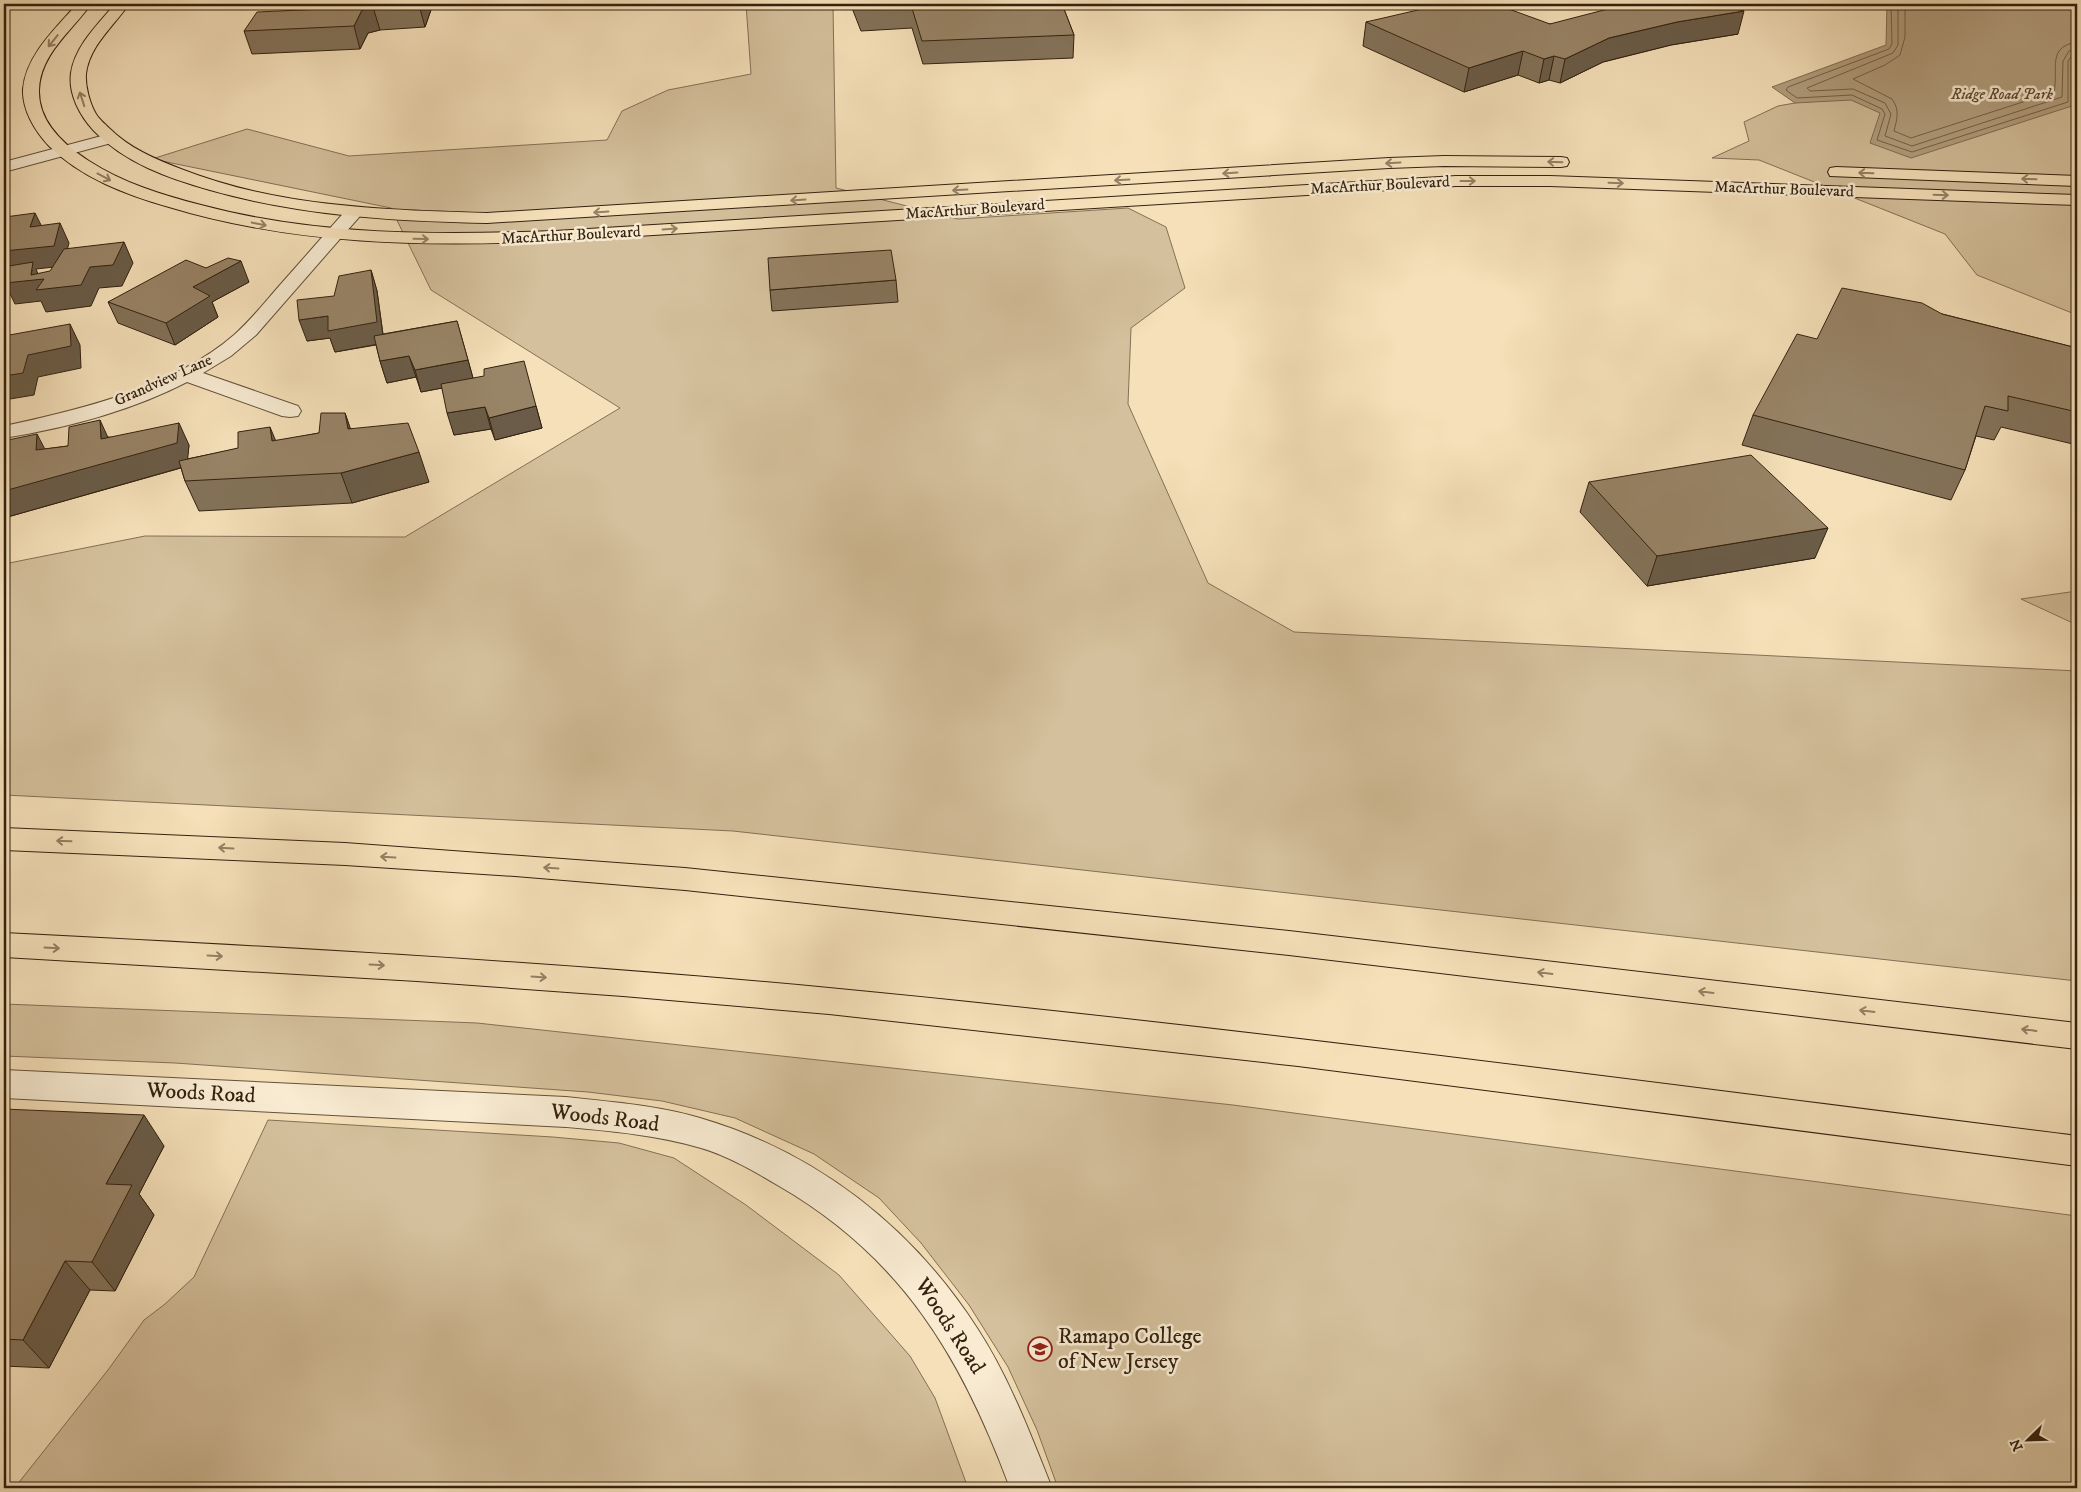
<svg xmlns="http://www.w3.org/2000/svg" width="2081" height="1492" font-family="'IM FELL DW Pica',serif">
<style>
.green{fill:#d4c09c;stroke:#847056}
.water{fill:#b39f7f;stroke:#806d52}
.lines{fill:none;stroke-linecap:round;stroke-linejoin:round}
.shore{stroke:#736047;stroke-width:1}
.minor-casing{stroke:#64513a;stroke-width:2}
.major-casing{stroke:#33210f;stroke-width:2}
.highway-casing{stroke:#33210f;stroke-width:2}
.minor{fill:#f8ebd2;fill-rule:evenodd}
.major{fill:#f5e0b9;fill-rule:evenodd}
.highway{fill:#f5e0b9;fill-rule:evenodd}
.wall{fill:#837259;stroke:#33210f}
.shaded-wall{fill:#6a5c48;stroke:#33210f}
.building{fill:#988467;stroke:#33210f}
.oneway{stroke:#948064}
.labels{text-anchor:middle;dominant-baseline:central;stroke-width:5;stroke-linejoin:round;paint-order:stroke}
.far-park-label{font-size:16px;font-style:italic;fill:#5b4932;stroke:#f8ebd2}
.far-street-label{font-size:16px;fill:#33210f;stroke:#f8ebd2}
.near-street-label{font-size:22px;fill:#33210f;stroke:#f8ebd2}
.near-poi-label{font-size:22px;fill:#33210f;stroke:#f8ebd2;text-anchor:start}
</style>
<rect width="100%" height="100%" fill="#f5e0b9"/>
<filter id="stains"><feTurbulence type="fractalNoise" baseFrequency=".004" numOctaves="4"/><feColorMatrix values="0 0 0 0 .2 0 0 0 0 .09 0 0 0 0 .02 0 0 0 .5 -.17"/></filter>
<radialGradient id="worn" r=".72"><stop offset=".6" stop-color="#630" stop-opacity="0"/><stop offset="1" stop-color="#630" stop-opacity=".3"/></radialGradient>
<path class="green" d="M746,4H842L833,6L836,188L958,219L1128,208L1166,227L1185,288L1131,328L1128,404L1208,583L1294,632L2077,671V981L733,831L4,795V564L145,536L405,537L620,408L431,290L391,208L152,159L247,129L349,156L607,140L622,111L668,90L751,74Z
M2077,4V315L1977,275L1945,234L1759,160L1712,158L1749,141L1744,122L1778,106L1795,103Z
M2077,591V625L2021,599Z
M4,1004L477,1023L1233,1105L2077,1216V1488H1058L1037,1430L1008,1367L969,1305L921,1243L879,1198L814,1154L735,1118L662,1101L588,1092L175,1063L4,1056Z
M268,1120L553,1137L619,1143L674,1158L746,1205L839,1275L910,1356L935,1398L968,1488H18L20,1481L108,1370L144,1320L165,1304L194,1277Z"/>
<path class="water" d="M1887,4H2077V60L2073,62L2075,105L1911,158L1870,143L1880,113L1851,100L1795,103L1772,87L1886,45Z"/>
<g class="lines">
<path class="shore" d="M1891,4L1892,44L1889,49L1788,87L1786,90L1797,98L1852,95L1882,109L1885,114L1877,140L1912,152L2068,102V61L2071,57L2077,56
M1898,4V45L1893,53L1807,88L1810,91L1853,89L1885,103L1891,114L1885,136L1912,146L2062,97L2063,61L2069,51L2077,49
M1905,4V37L1900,55L1885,65L1853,79L1892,99C1900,110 1897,119 1894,131L1911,138L2054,92C2059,69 2046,47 2077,42"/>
<g class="minor-casing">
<path id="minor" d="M109,134L115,136L117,139L115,142L4,172V162Z
M354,207L360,208L363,212L360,216L256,335L231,356L203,373L298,406L301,411L298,416L290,417L282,416L187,382C131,411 66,428 4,438V426C80,410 174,387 234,335C251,320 265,302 280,285C303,259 325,234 348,208Z
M4,1070L566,1097C611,1102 657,1105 700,1118C816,1152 912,1227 977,1328C1009,1377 1030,1433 1052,1488H1010C962,1358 902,1257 779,1186C754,1171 728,1156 701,1148C657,1135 611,1131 566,1127L4,1098Z"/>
</g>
<g class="major-casing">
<path id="major" d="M77,4H91C72,31 40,54 39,90C38,122 64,145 89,161C123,183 162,195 201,205C317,236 436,235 555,231L1456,176H1550L2077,195V205L1550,186H1456L555,241C425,247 295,245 169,207C127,195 81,178 49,146C35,131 22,110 23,89C26,55 56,28 77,4Z
M115,4H129C114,26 89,46 86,74C85,86 90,104 96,114C99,119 105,124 109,128C129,148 155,159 181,169C277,207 384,210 487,213L1389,158L1444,156L1561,157L1567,158L1569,162L1567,166L1561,167L1444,166L1389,168L487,223C393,221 301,216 210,190C168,178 125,163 94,131C80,116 68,94 71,73C75,46 98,24 115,4Z
M1836,167L2077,176V186L1830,176L1828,172L1830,168Z"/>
</g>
<g class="highway-casing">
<path id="highway" d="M4,828L345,843L685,868L1289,931L2077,1023V1049L1289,955L685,890L515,876L345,865L4,850Z
M4,933C279,947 555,962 829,988C1246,1028 1661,1084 2077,1136V1166L1298,1066L829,1014L623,996L417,981L4,957Z"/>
</g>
<use href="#minor" class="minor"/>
<use href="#major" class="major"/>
<use href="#highway" class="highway"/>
</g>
<path class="wall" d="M359,4H433L425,27L380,30L368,33L360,49L252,54L244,31L346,8Z
M852,4H1062L1074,35L1073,58L923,64L912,28L861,31L852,8Z
M1366,22L1550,24L1738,34L1671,45L1603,62L1560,83L1549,80L1539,83L1518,75L1464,92L1363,46Z
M206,268L249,282L212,302L218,317L175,345L118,323L108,302Z
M371,270L377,291L383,334L457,321L473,378L536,406L542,428L495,440L491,429L454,435L442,388L421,392L416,377L387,383L380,361L376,345L335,352L330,338L307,341L334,296Z
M896,280L898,302L772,311L770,290Z
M1942,314L2077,348V445L2001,427L1994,440L1976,436L1965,470L1951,500L1742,445L1753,415L1817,339Z
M345,413L350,428L429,482L352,503L199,511L185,481L181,468L4,518L45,449L68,446L108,437L189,445L187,459L276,441L319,433Z
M1589,482L1815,558L1647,586L1580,512Z
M4,1109L164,1146L139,1194L154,1215L115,1291L90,1290L49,1368L4,1366Z"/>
<path class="shaded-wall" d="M419,4H433L425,27L419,5Z
M373,7L380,30L368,33L360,49L354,26L362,10Z
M1744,11L1738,34L1671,45L1603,62L1560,83L1565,59L1609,38L1677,22Z
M1523,51L1518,75L1464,92L1469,68Z
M1554,56L1549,80L1539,83L1544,59Z
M35,213L45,233L60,223L69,243L63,266L36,269L40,279L90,267L124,242L133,263L122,286L99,288L91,306L46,312L41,301L15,304L5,283L31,275L32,270L4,273V240L30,227Z
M241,261L249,282L212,302L218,317L175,345L166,323L193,287Z
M371,270L377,291L384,343L335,352L330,338L307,341L299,320L328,316Z
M70,324L80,345L81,368L38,377L34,395L4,400V376L28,355Z
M409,356L416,377L387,383L380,361Z
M468,360L474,382L421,392L415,370Z
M536,406L542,428L495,440L489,418Z
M485,407L491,429L454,435L447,413Z
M345,413L355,442L348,429Z
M100,420L110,442L101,439Z
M179,423L189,445L187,466L4,518V491Z
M270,427L282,456L272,441Z
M37,434L49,457L36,450Z
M419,452L429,482L352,503L341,473Z
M1828,528L1815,558L1647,586L1657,556Z
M144,1115L164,1146L139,1194L154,1215L115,1291L92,1262L106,1184Z
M65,1261L90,1290L49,1368L23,1340Z"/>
<path class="building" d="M359,4H419V5L373,7L362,10L354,26L244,31L257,12L346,8Z
M857,4H1062L1074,35L922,41L911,5L859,8Z
M1444,4H1495L1550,24L1627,4H1716L1744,11L1677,22L1609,38L1565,59L1554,56L1544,59L1523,51L1469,68L1366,22Z
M35,213L30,227L60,223L54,246L4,251V219L5,217Z
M124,242L113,265L90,267L81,285L36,290L44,279L5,283L9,266L33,262L31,275L50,271L64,249Z
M891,250L896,280L770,290L768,258Z
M228,258L241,261L193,287L210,296L166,323L108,302L186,260L206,268Z
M371,270L377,322L328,331V316L299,320L297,300L334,296L339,276Z
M1842,288L1922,303L1942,314L2077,348V412L2008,396V411L1985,406L1965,470L1753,415L1797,334L1817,339Z
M457,321L468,360L415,370L409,356L380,361L374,336Z
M70,324L71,346L28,355L23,373L4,376V336Z
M524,361L536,406L489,418L485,407L447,413L441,384L484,376V369Z
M321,413H345L348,429L408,423L419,452L341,473L185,481L179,461L238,448V432L270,427L272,441L319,433Z
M100,420L101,439L179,423L177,443L4,491V453L8,440L37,434L36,450L68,446L69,427Z
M1751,455L1828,528L1657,556L1589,482Z
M4,1109L144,1115L106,1184L132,1185L92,1262L65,1261L23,1340L4,1339Z"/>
<defs><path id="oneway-shaft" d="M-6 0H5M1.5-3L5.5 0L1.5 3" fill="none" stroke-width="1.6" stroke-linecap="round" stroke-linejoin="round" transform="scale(1.25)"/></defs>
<g class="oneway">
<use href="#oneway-shaft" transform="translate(53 41) rotate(129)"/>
<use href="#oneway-shaft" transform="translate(82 99) rotate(-108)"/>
<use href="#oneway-shaft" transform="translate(1555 162) rotate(-178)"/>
<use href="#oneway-shaft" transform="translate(1393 163) rotate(177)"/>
<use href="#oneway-shaft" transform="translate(1230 173) rotate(176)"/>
<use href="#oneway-shaft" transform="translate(1866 173) rotate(-178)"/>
<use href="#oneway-shaft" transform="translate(104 177) rotate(28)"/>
<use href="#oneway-shaft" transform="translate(2029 179) rotate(-178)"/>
<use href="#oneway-shaft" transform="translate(1122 180) rotate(177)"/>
<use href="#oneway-shaft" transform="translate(1468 181)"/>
<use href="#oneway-shaft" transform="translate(1616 183) rotate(2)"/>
<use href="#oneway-shaft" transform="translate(960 190) rotate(177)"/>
<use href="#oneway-shaft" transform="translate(1941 195) rotate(2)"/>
<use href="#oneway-shaft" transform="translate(798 200) rotate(176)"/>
<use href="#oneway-shaft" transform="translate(601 212) rotate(176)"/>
<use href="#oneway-shaft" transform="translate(259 224) rotate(11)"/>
<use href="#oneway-shaft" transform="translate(670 229) rotate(-4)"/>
<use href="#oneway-shaft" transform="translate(421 239) rotate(1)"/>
<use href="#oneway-shaft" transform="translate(64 841) rotate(-178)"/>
<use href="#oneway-shaft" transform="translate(226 848) rotate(-177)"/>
<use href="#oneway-shaft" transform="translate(388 857) rotate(-177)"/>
<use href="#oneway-shaft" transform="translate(551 868) rotate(-176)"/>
<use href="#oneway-shaft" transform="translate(52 948) rotate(3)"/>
<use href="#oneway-shaft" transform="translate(215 956) rotate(3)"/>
<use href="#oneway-shaft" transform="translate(377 965) rotate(3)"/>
<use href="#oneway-shaft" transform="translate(1545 973) rotate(-173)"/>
<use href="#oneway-shaft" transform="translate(539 977) rotate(4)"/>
<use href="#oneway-shaft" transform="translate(1706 992) rotate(-173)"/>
<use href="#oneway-shaft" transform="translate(1867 1011) rotate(-173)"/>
<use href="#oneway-shaft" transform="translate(2029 1030) rotate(-173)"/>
</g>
<defs>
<g id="university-ring" transform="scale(1.25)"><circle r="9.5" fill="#f8ebd2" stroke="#8f2418" stroke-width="1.5"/><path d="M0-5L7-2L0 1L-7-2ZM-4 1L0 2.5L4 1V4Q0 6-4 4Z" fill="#8f2418"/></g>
</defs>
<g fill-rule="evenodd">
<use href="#university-ring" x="1040" y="1349"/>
</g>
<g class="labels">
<g class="far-park-label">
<text x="2002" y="94">Ridge Road Park</text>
</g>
<g class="far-street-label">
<text transform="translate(1380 185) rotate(-3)">MacArthur Boulevard</text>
<text transform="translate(1784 189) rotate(2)">MacArthur Boulevard</text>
<text transform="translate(975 209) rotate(-4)">MacArthur Boulevard</text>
<text transform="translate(571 235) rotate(-3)">MacArthur Boulevard</text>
<text transform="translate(163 380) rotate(-24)">Grandview Lane</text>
</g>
<g class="near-street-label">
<text transform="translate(201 1093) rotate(3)">Woods Road</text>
<text transform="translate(605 1118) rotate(7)">Woods Road</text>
<text transform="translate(950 1326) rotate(57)">Woods Road</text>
</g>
<g class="near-poi-label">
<text x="1058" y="1336">Ramapo College<tspan x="1058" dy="25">of New Jersey</tspan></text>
</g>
</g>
<rect width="2081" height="1492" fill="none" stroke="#f5e0b9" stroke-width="20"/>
<rect x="5" y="5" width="2071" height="1482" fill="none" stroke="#33210f" stroke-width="2.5"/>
<rect x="10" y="10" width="2061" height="1472" fill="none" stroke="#33210f"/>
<g transform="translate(2028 1440) rotate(247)" stroke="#f8ebd2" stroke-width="4" paint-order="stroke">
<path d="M0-4L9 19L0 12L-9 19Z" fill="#33210f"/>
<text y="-8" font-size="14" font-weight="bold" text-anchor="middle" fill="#33210f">N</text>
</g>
<rect width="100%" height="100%" filter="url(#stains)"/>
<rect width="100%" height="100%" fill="url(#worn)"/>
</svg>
